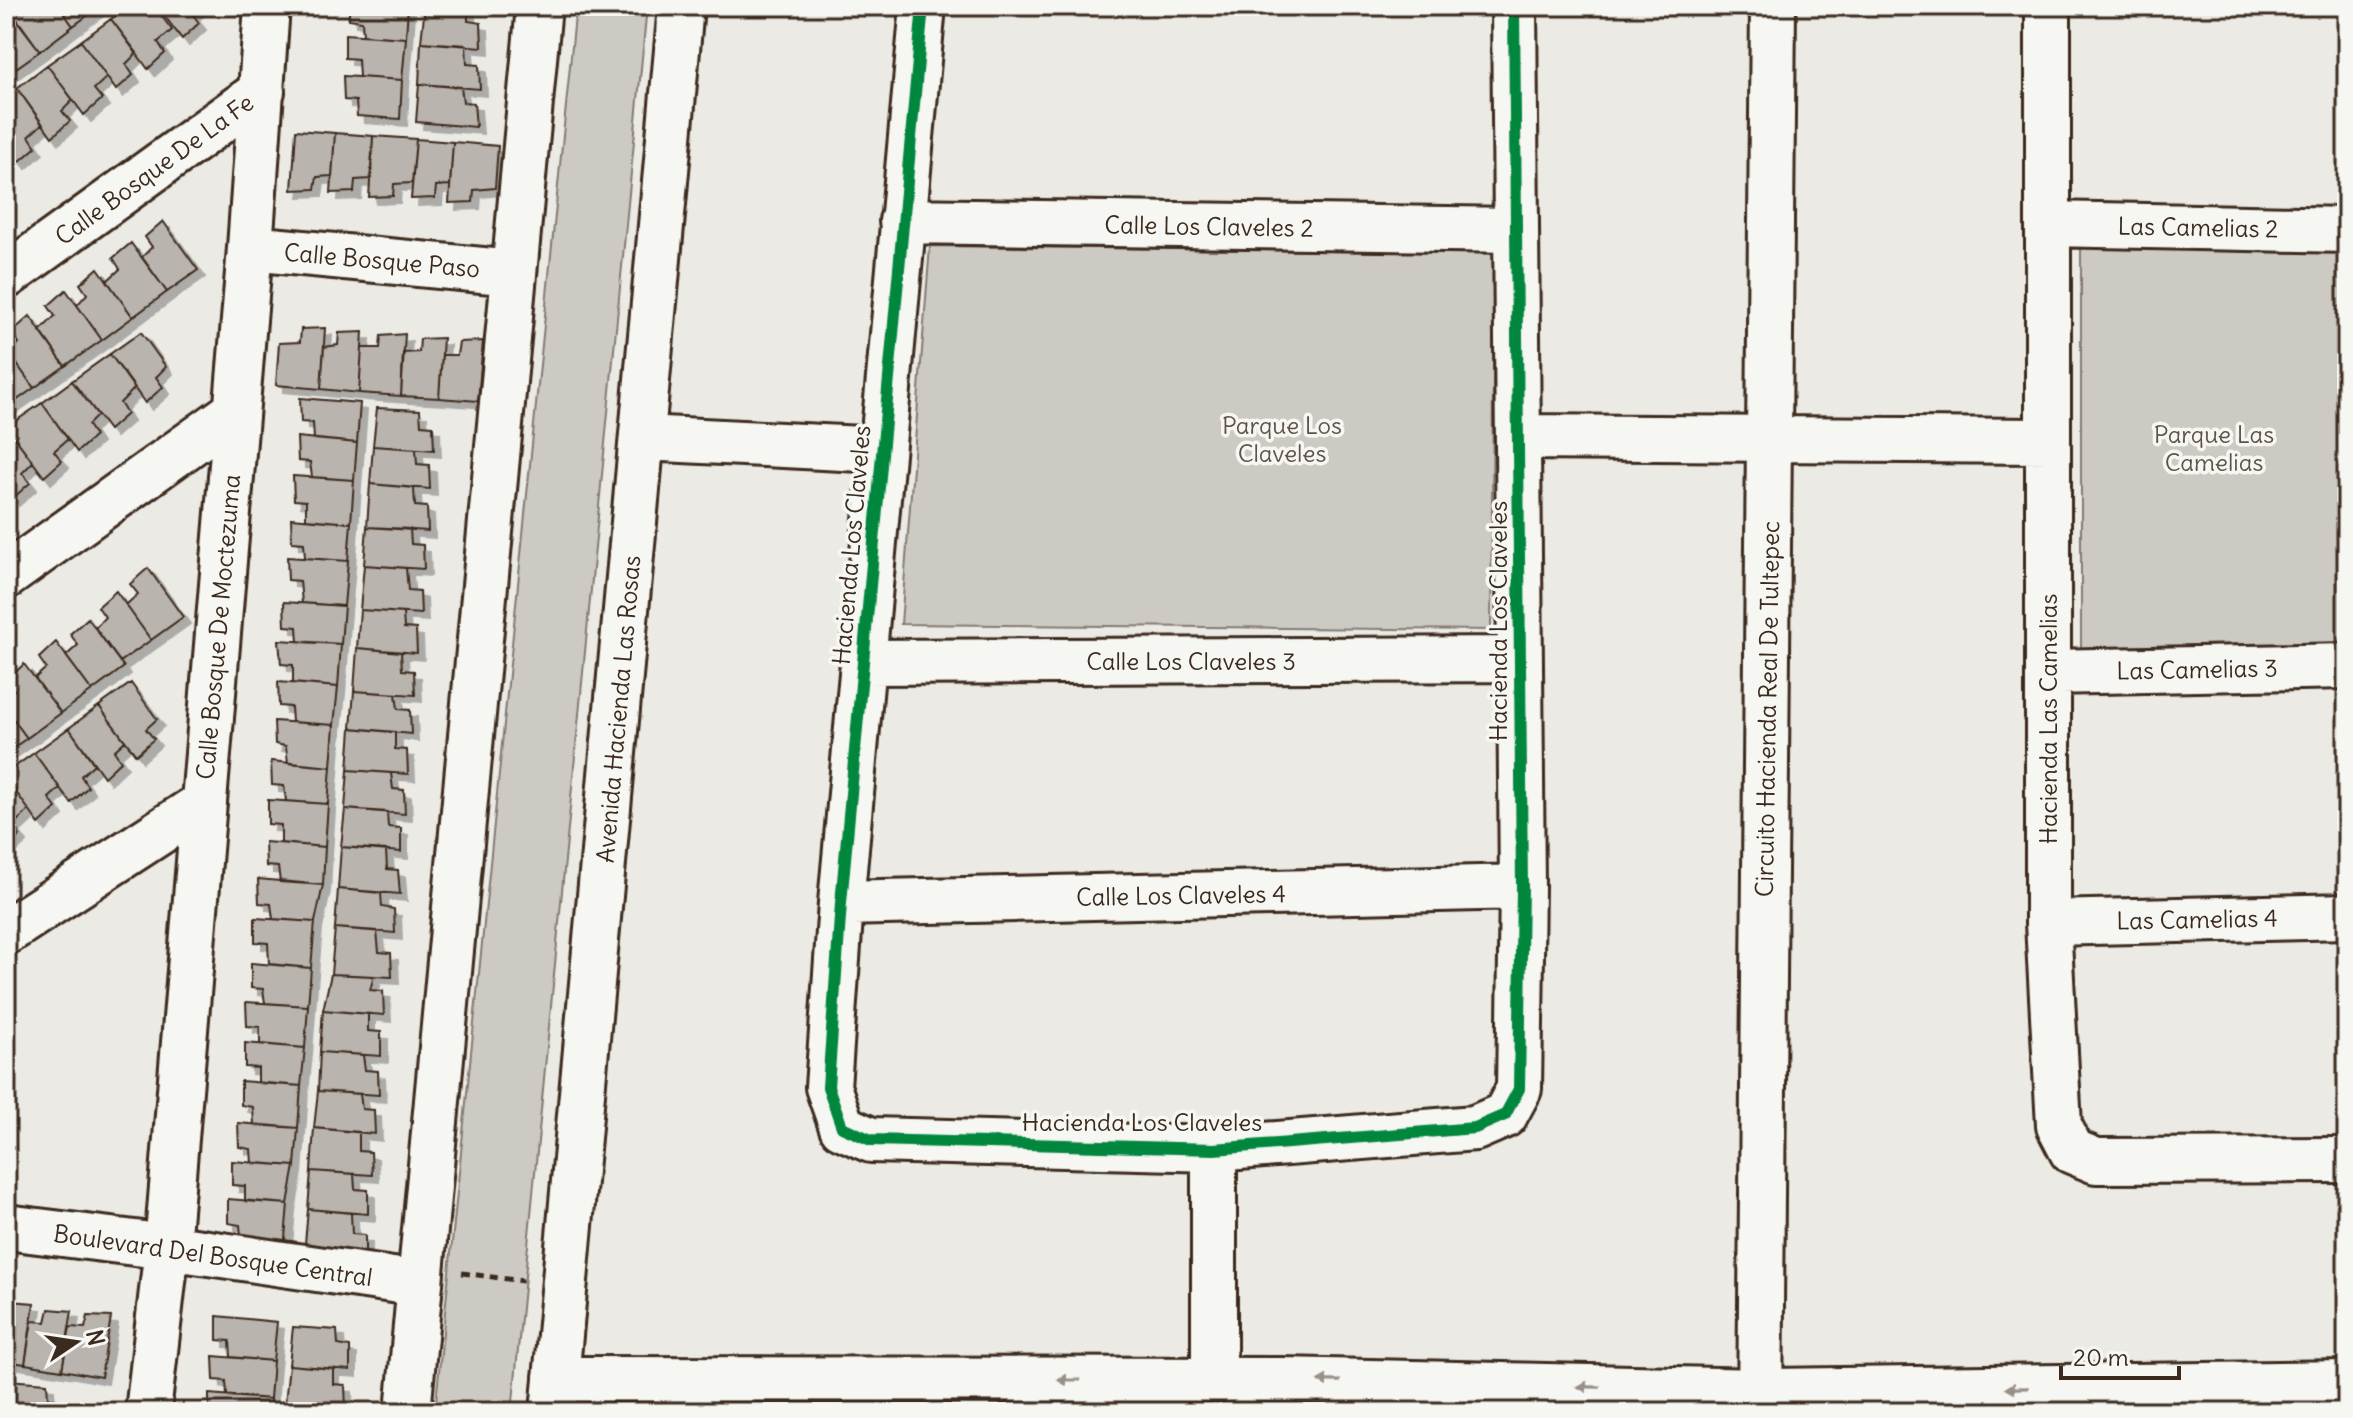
<svg xmlns="http://www.w3.org/2000/svg" width="2353" height="1418" font-family="Delius,sans-serif">
<style>
.green{fill:#cdcac4;stroke:#847a71;stroke-width:2}
.building{fill:#bab4ae;stroke:#3b2a1e;stroke-width:2;filter:url(#shadow)}
.lines{fill:none;stroke-linecap:round;stroke-linejoin:round}
.minor-casing{stroke:#3b2a1e;stroke-width:50}
.major-casing{stroke:#3b2a1e;stroke-width:50}
.path{stroke:#3b2a1e;stroke-width:5;stroke-dasharray:8 6;stroke-linecap:butt}
.minor{stroke:#f6f6f2;stroke-width:44}
.major{stroke:#f6f6f2;stroke-width:44}
.cycleway-casing{stroke:#f6f6f2;stroke-width:17}
.cycleway{stroke:#00873e;stroke-width:12}
.oneway{fill:#989088}
.labels{text-anchor:middle;dominant-baseline:central;stroke-width:7;stroke-linejoin:round;paint-order:stroke}
.street-label{font-size:24px;fill:#3b2a1e;stroke:#f6f6f2}
.park-label{font-size:24px;fill:#605248;stroke:#f6f6f2}
</style>
<defs>
<filter id="shadow"><feDropShadow dx="7" dy="7" stdDeviation="0" flood-color="#0004"/></filter>
</defs>
<rect width="100%" height="100%" fill="#ebeae5"/>
<filter id="ink" filterUnits="userSpaceOnUse"><feTurbulence type="fractalNoise" baseFrequency=".0125" numOctaves="2"/><feDisplacementMap in="SourceGraphic" scale="16" xChannelSelector="R" yChannelSelector="G"/><feConvolveMatrix kernelMatrix="1 2 1 2 8 2 1 2 1" color-interpolation-filters="sRGB"/></filter>
<g filter="url(#ink)">
<path class="green" d="M576,6H647L512,1412H435Z
M2081,244L2347,249V646L2081,652Z
M930,246L1494,253L1491,630L901,624Z"/>
<path class="building" d="M6,6L40,51L9,73L6,69Z
M24,6H59L73,26L40,51L14,15Z
M59,6H101L73,26Z
M129,6H154L172,30L158,42L165,53L148,69L111,19Z
M157,6H200L192,13L199,23L182,39Z
M349,6H408L406,38L363,35L362,21L349,19Z
M425,6L468,7V21L481,23L482,47L421,42Z
M111,19L137,53L126,64L133,75L116,90L81,41Z
M345,34L406,38L402,80L359,77L358,59L345,58Z
M81,41L107,77L94,89L102,99L84,115L47,65Z
M421,42L466,45L467,64L479,65L480,89L419,84Z
M47,65L73,100L62,111L70,121L52,137L17,88Z
M343,76L402,80L400,119L357,116L356,101L344,100Z
M419,84L461,87L463,102L474,103L476,127L416,122Z
M17,88L42,124L29,136L36,147L19,162L6,145V95Z
M296,130L335,133L332,176L317,177L315,189L292,190Z
M335,133L373,136L371,179L355,180L354,192L331,193Z
M373,136L416,139L412,183L394,184L393,196L369,197Z
M416,139L453,142L450,185L436,186L435,198L411,199Z
M453,142L498,146L495,188L474,190L473,202L449,203Z
M163,221L198,270L167,292L142,257L152,247L145,237Z
M131,243L167,292L133,317L107,281L120,269L113,258Z
M98,268L133,317L102,340L77,305L87,294L80,284Z
M66,290L102,340L65,366L40,331L55,316L48,306Z
M30,316L65,366L34,388L9,353L19,343L12,332Z
M325,328L321,389L276,385L279,343L300,342L301,329Z
M141,332L166,367L156,377L163,387L145,403L110,354Z
M363,332L359,393L321,389L324,347L338,345L339,333Z
M405,334L401,396L359,393L362,348H380L381,336Z
M443,338L439,398L401,396L403,353L419,352L420,339Z
M483,341L478,401L439,398L442,355H457L459,342Z
M6,349L34,388L6,408Z
M110,354L135,388L120,403L127,414L109,430L72,381Z
M72,381L98,415L88,425L95,436L77,452L42,403Z
M300,398L360,403L357,443L314,439L313,423L301,422Z
M42,403L68,439L54,451L62,461L44,477L7,427Z
M377,408L420,410L421,425L433,426L434,450L373,446Z
M7,427L33,462L22,473L30,483L12,499L6,490Z
M297,437L357,443L354,480L312,477L310,462L298,461Z
M373,446L416,449L417,464L429,465L430,489L370,484Z
M293,476L354,480L351,523L306,519V501L294,500Z
M370,484L414,488L415,506L427,507L428,531L367,527Z
M291,518L351,523L348,561L305,558L304,543L292,542Z
M367,527L410,529L411,544L423,545L424,569L364,565Z
M287,557L348,561L344,606L302,603L300,581L288,580Z
M364,565L406,568L408,590L420,591L421,614L360,610Z
M148,568L183,617L151,640L126,605L138,594L130,584Z
M116,591L151,640L120,662L95,628L105,617L98,607Z
M284,602L344,606L341,644L298,642L297,627L285,626Z
M360,610L403,613L404,628L416,629L417,653L357,648Z
M88,618L124,667L92,691L66,656L78,645L70,634Z
M279,640L341,644L338,687L293,683V665L281,664Z
M56,642L92,691L61,713L35,678L46,668L39,658Z
M357,648L401,652L402,670L414,671L415,695L354,691Z
M24,664L61,713L27,738L6,709V697L14,690L7,680Z
M278,682L338,687L334,725L292,722L291,707L279,706Z
M131,683L157,719L146,729L154,739L136,755L99,706Z
M354,691L396,694L398,709L410,710L411,734L351,728Z
M99,706L125,741L114,751L121,761L104,777L69,728Z
M6,709L27,738L6,753Z
M274,721L334,725L331,767L288,763L286,746L275,744Z
M69,728L94,764L81,776L88,787L71,803L34,753Z
M351,728L395,732V749L407,750L408,774L348,770Z
M34,753L60,788L49,798L56,808L39,824L6,778V773Z
M271,761L331,767L328,804L286,801L284,786L272,785Z
M348,770L391,773L393,789L404,790L405,814L345,809Z
M6,778L29,810L13,825L20,835L6,848Z
M268,800L328,804L325,847L281,843V825L268,824Z
M345,809L387,812L388,827L401,828V852L341,847Z
M265,842L325,847L323,885L280,882L278,867L266,866Z
M341,847L386,850L387,869L398,870L400,894L338,889Z
M258,879L323,885L315,922L273,919L271,904L259,903Z
M338,889L381,893L382,907L394,909L395,933L335,928Z
M255,918L315,922L311,968L269,964L268,943L255,942Z
M335,928L377,931L379,952L391,953L392,977L331,974Z
M251,963L311,968L308,1006L265,1003L263,989L251,988Z
M331,974L374,976L370,990L383,991L384,1015L323,1010Z
M246,1002L308,1006L305,1048L260,1044V1027L247,1026Z
M323,1010L368,1014V1031L381,1032V1056L320,1052Z
M245,1043L305,1048L301,1086L258,1083V1068L245,1067Z
M320,1052L363,1055L365,1070L378,1071L379,1095L318,1091Z
M241,1081L301,1086L298,1128L254,1125L253,1107L241,1105Z
M318,1091L360,1094L362,1109L374,1110L375,1134L314,1128Z
M238,1123L298,1128L295,1166L252,1163L251,1149L239,1147Z
M314,1128L359,1132V1151L371,1152L372,1175L311,1171Z
M232,1161L295,1166L288,1204L245,1201V1186L232,1185Z
M311,1171L354,1174L355,1189L368,1190V1214L308,1209Z
M228,1199L288,1204L284,1250L242,1246L240,1225L228,1223Z
M308,1209L351,1213L352,1234L365,1235V1259L304,1255Z
M11,1301L34,1303L25,1364L6,1361V1314H8Z
M49,1309L72,1311L62,1370L25,1364L32,1321L46,1322Z
M88,1316L111,1317L101,1377L62,1370L70,1327L85,1328Z
M217,1316L277,1322L273,1361L231,1357L230,1341L217,1340Z
M293,1327L337,1330L338,1345L350,1347V1370L289,1365Z
M213,1356L273,1361L270,1399L227,1396L226,1381L214,1380Z
M289,1365L333,1369V1384L345,1385L346,1409L285,1403Z
M6,1380L47,1383L48,1398L60,1400V1412H6Z
M209,1394L270,1399L269,1412H209Z
M285,1403L330,1407V1412H285Z"/>
<g class="lines">
<g class="minor-casing">
<path id="minor" d="M923,6L841,903L828,1087L842,1127L871,1140L1214,1149L1475,1128L1505,1115L1519,1089L1522,887L1514,6
M2048,6V923L2059,1126L2072,1151L2096,1161L2347,1160
M902,221L1515,230
M2048,224L2347,230
M250,248L514,273
M6,276L262,91
M1519,437L2048,441
M642,438L882,450
M6,576L236,411
M863,662L1519,659
M2048,672L2347,666
M841,903L1522,887
M2048,923L2347,916
M6,932L204,803
M1214,1149V1380
M6,1227L167,1247L420,1284
M556,1379L1282,1380L1760,1391L2347,1383
M148,1412L167,1247L250,248L267,6
M408,1412L539,6
M1760,1412L1773,6"/>
</g>
<g class="major-casing">
<path id="major" d="M553,1412L681,6"/>
</g>
<path class="path" d="M462,1273L523,1281"/>
<use href="#minor" class="minor"/>
<use href="#major" class="major"/>
<g class="cycleway-casing">
<path id="cycleway" d="M923,6L841,903L828,1087L842,1127L871,1140L1214,1149L1475,1128L1505,1115L1519,1089L1522,887L1514,6"/>
</g>
<use href="#cycleway" class="cycleway"/>
</g>
<defs><path id="oneway-solid" d="M-6-.8H1V-3.2L6.5 0L1 3.2V.8H-6Z" transform="scale(2)"/></defs>
<g class="oneway">
<use href="#oneway-solid" transform="translate(1069 1380) rotate(-180)"/>
<use href="#oneway-solid" transform="translate(1329 1381) rotate(-179)"/>
<use href="#oneway-solid" transform="translate(1589 1387) rotate(-179)"/>
<use href="#oneway-solid" transform="translate(2017 1388) rotate(179)"/>
</g>
</g>
<g class="labels">
<g class="street-label">
<text transform="translate(154 169) rotate(-36)">Calle Bosque De La Fe</text>
<text transform="translate(1209 226) rotate(1)">Calle Los Claveles 2</text>
<text transform="translate(2198 227) rotate(1)">Las Camelias 2</text>
<text transform="translate(382 260) rotate(5)">Calle Bosque Paso</text>
<text transform="translate(851 545) rotate(-85)">Hacienda Los Claveles</text>
<text transform="translate(1498 621) rotate(-90)">Hacienda Los Claveles</text>
<text transform="translate(218 627) rotate(-85)">Calle Bosque De Moctezuma</text>
<text x="1191" y="661">Calle Los Claveles 3</text>
<text transform="translate(2197 669) rotate(-1)">Las Camelias 3</text>
<text transform="translate(618 709) rotate(-85)">Avenida Hacienda Las Rosas</text>
<text transform="translate(1767 709) rotate(-89)">Circuito Hacienda Real De Tultepec</text>
<text transform="translate(2048 719) rotate(-90)">Hacienda Las Camelias</text>
<text transform="translate(1181 895) rotate(-1)">Calle Los Claveles 4</text>
<text transform="translate(2197 919) rotate(-1)">Las Camelias 4</text>
<text x="1142" y="1122">Hacienda Los Claveles</text>
<text transform="translate(213 1255) rotate(8)">Boulevard Del Bosque Central</text>
</g>
<g class="park-label">
<text x="1282" y="425">Parque Los<tspan x="1282" dy="28">Claveles</tspan></text>
<text x="2214" y="434">Parque Las<tspan x="2214" dy="28">Camelias</tspan></text>
</g>
</g>
<rect width="2353" height="1418" fill="none" stroke="#f6f6f2" stroke-width="32"/>
<rect x="16" y="16" width="2321" height="1386" fill="none" stroke="#3b2a1e" stroke-width="3" filter="url(#ink)"/>
<g transform="translate(76 1342) rotate(77)" stroke="#f6f6f2" stroke-width="6" paint-order="stroke">
<path d="M0-6L14 30L0 20L-14 30Z" fill="#3b2a1e"/>
<text y="-12" font-size="22" font-weight="bold" text-anchor="middle" fill="#3b2a1e">N</text>
</g>
<path d="M2061 1366v12h118v-12" fill="none" stroke="#3b2a1e" stroke-width="4"/>
<text x="2073" y="1366" font-size="24" fill="#3b2a1e" stroke="#f6f6f2" stroke-width="6" paint-order="stroke">20 m</text>
</svg>
